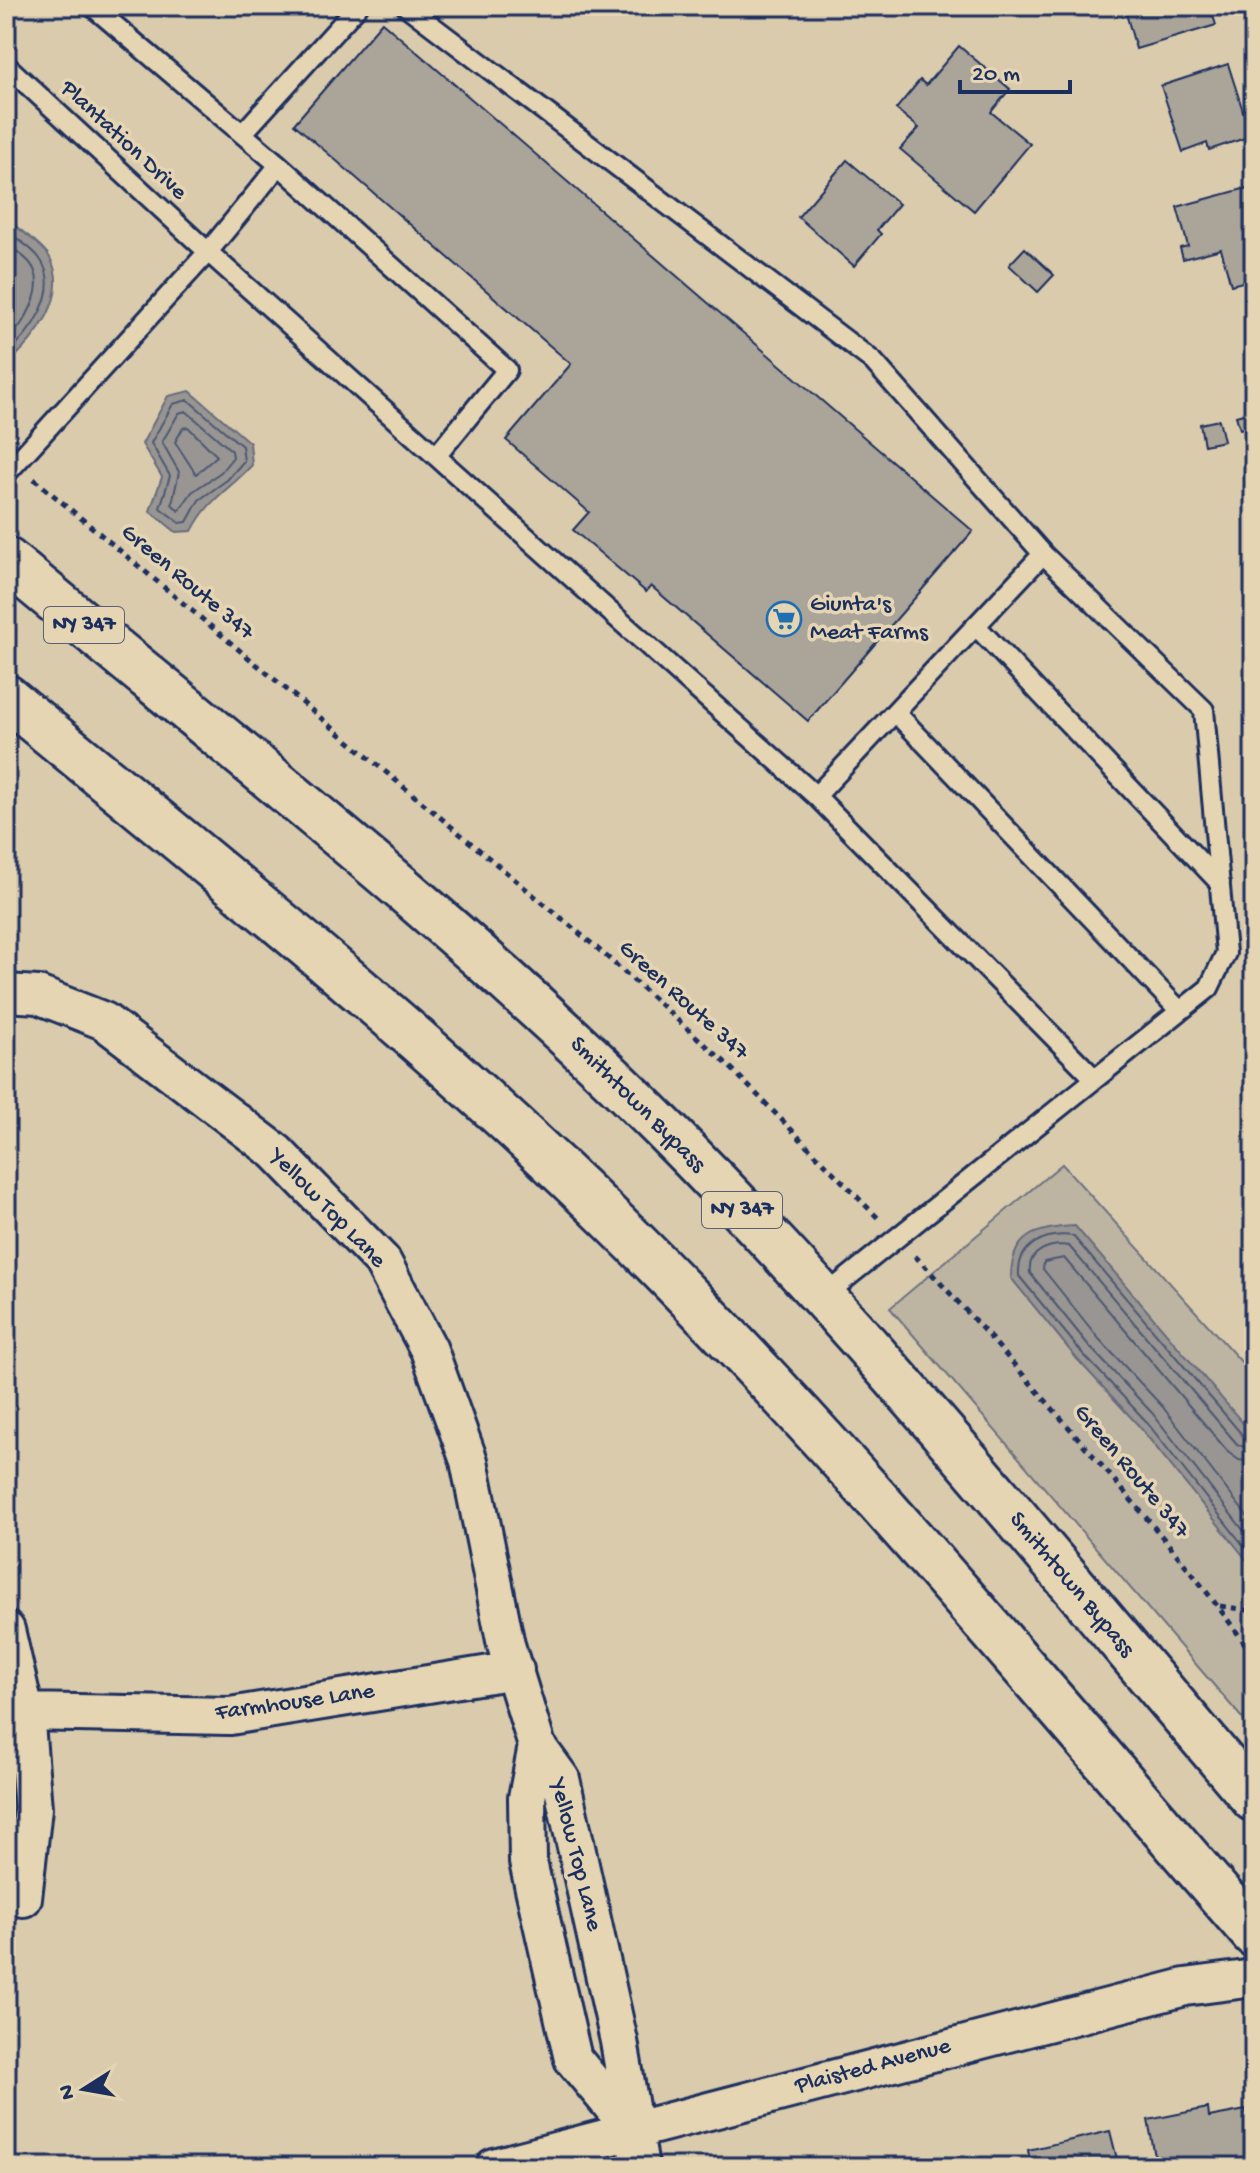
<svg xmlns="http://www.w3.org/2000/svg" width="1260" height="2173" font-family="'Gochi Hand',sans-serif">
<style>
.green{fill:#beb4a2;stroke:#6c7280;stroke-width:2}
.water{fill:#989592;stroke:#666c7d;stroke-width:2}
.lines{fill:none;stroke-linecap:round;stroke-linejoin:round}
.shore{stroke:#4d5873;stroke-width:2}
.building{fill:#aaa499;stroke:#1b2f5e;stroke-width:2}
.lane-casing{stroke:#1b2f5e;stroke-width:24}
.street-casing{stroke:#1b2f5e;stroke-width:42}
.highway-casing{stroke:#1b2f5e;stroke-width:50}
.path{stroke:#1b2f5e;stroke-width:5;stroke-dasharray:6 6;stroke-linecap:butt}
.lane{stroke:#e6d5b2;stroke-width:18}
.street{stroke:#e6d5b2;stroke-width:36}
.highway{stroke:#e6d5b2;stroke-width:44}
.labels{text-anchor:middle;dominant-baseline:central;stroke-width:7;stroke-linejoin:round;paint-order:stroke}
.shield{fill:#e6d5b2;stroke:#586177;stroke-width:2}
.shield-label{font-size:22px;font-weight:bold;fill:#1b2f5e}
.street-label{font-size:24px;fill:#1b2f5e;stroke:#e6d5b2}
.poi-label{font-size:24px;fill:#1b2f5e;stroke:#e6d5b2;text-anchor:start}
</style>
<rect width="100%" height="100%" fill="#dacbad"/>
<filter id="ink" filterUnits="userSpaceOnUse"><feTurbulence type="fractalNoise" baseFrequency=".0125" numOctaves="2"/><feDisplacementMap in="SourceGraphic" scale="16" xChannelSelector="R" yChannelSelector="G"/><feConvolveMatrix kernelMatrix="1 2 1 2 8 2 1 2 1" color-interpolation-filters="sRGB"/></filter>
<g filter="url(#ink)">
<path class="green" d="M1062,1164L1254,1376V1732L890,1308Z"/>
<path class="water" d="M6,219C18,229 41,243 49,256C72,296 34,341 6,365Z
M190,391L250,443L252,465C228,491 209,498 192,531L176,532L150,511L162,477L142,444L168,396Z
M1075,1226L1254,1436V1569L1139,1426L1077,1359L1011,1278C1011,1234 1037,1228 1075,1226Z"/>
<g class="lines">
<path class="shore" d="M6,230C16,239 33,248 40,259C63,291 29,335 6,354
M6,243C14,249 24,256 30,263C49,286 24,326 6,341
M188,400L242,446L244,461L227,480L199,500L187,522L180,523L160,508L170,476L151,443L173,404Z
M186,411L232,451L233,457L221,472L192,492L179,511L172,504L179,472L162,442L179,413Z
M188,427L217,456L196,474L175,442L183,428Z
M1254,1441L1244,1437L1073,1236C1045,1232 1017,1245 1019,1276L1083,1354L1145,1420L1254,1559
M1254,1451L1237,1444L1069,1246C1050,1243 1027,1251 1030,1273L1090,1347L1153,1414L1254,1544
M1254,1463L1239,1460L1229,1453L1064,1258L1044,1262L1043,1269L1099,1339L1162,1406L1254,1525"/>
</g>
<path class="building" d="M1124,6H1210L1216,25L1136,49Z
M382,22L973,531L808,721L651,586L646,592L573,530L589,512L506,440L571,364L294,124Z
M959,46L1010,89L991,112L1030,144L974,211L900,149L919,128L896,109L920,80L926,85Z
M1228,64L1251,136L1209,150L1207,143L1183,152L1161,86Z
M847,160L899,204L877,230L881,234L854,266L798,217Z
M1254,186V279L1231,285L1221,249L1183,259L1180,248L1188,246L1177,207Z
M1025,248L1054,275L1038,292L1009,265Z
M1254,411V425L1240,429L1236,416Z
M1219,420L1224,441L1204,445L1200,424Z
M1208,2108L1209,2117L1246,2110L1254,2158L1233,2163L1234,2167H1210L1208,2159L1157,2167L1148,2120Z
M1110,2131L1119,2167H1031L1028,2150Z
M989,2159L991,2167H959Z"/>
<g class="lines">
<g class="lane-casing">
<path id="lane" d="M92,6L279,165L507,370L437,455
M406,6L873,361L1043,554L816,796
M6,65L208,252L816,796L1095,1079L823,1297
M243,133L358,6
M6,474L208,252L279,165
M1043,554L1204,710L1226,953L1209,988L1095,1079
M976,626L1220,883
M897,714L1180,1011"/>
</g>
<g class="street-casing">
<path id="street" d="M6,993L38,995L104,1021L276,1152L382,1261L429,1350L469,1461L506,1645L537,1746L561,1779L619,2041L640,2167
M6,1630L25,1712L33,1808L23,1898
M25,1712L230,1716L515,1670
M537,1746L527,1798L528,1862L573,2059L632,2130
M494,2167L1185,1987L1254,1978"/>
</g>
<g class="highway-casing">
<path id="highway" d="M6,560C228,745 458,923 663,1128C873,1339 1061,1573 1254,1799
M6,697C213,868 424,1035 615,1223C842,1446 1045,1694 1254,1934"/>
</g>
<path class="path" d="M34,479L597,948L727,1064L878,1218
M915,1256C980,1324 1041,1395 1102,1466C1155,1528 1208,1589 1254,1657
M1220,1606L1254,1611"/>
<use href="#lane" class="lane"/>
<use href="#street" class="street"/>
<use href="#highway" class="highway"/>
</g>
</g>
<defs>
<g id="supermarket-ring" transform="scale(1.8)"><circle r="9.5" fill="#e6d5b2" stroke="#1f6fb2" stroke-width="1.5"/><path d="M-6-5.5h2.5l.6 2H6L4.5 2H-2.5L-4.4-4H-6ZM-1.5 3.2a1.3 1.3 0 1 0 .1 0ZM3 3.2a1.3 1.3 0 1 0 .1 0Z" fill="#1f6fb2"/></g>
</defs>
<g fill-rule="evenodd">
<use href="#supermarket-ring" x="784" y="619"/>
</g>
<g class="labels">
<g class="shield">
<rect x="44" y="607" width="80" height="36" rx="6"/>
<rect x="702" y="1192" width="80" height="36" rx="6"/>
</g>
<g class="shield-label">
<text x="84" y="625">NY 347</text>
<text x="742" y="1210">NY 347</text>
</g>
<g class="street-label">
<text transform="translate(123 141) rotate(43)">Plantation Drive</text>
<text transform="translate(187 583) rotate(40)">Green Route 347</text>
<text transform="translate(683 1001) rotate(42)">Green Route 347</text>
<text transform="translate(637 1105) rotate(45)">Smithtown Bypass</text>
<text transform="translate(327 1209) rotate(46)">Yellow Top Lane</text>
<text transform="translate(1131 1472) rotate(50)">Green Route 347</text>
<text transform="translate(1071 1585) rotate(50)">Smithtown Bypass</text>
<text transform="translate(295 1703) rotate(-8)">Farmhouse Lane</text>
<text transform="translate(575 1855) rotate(76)">Yellow Top Lane</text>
<text transform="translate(873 2067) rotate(-15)">Plaisted Avenue</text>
</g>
<g class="poi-label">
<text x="810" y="605">Giunta's<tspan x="810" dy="28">Meat Farms</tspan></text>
</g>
</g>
<rect width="1260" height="2173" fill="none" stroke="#e6d5b2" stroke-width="32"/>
<rect x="16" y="16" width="1228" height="2141" fill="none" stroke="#1b2f5e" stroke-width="3" filter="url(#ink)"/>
<g transform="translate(84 2089) rotate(259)" stroke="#e6d5b2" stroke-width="6" paint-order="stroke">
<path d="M0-6L14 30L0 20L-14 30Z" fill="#1b2f5e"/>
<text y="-12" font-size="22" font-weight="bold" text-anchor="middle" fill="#1b2f5e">N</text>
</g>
<path d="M960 80v12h110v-12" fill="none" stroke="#1b2f5e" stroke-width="4"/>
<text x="972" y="80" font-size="24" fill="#1b2f5e" stroke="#e6d5b2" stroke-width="6" paint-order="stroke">20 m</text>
</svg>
